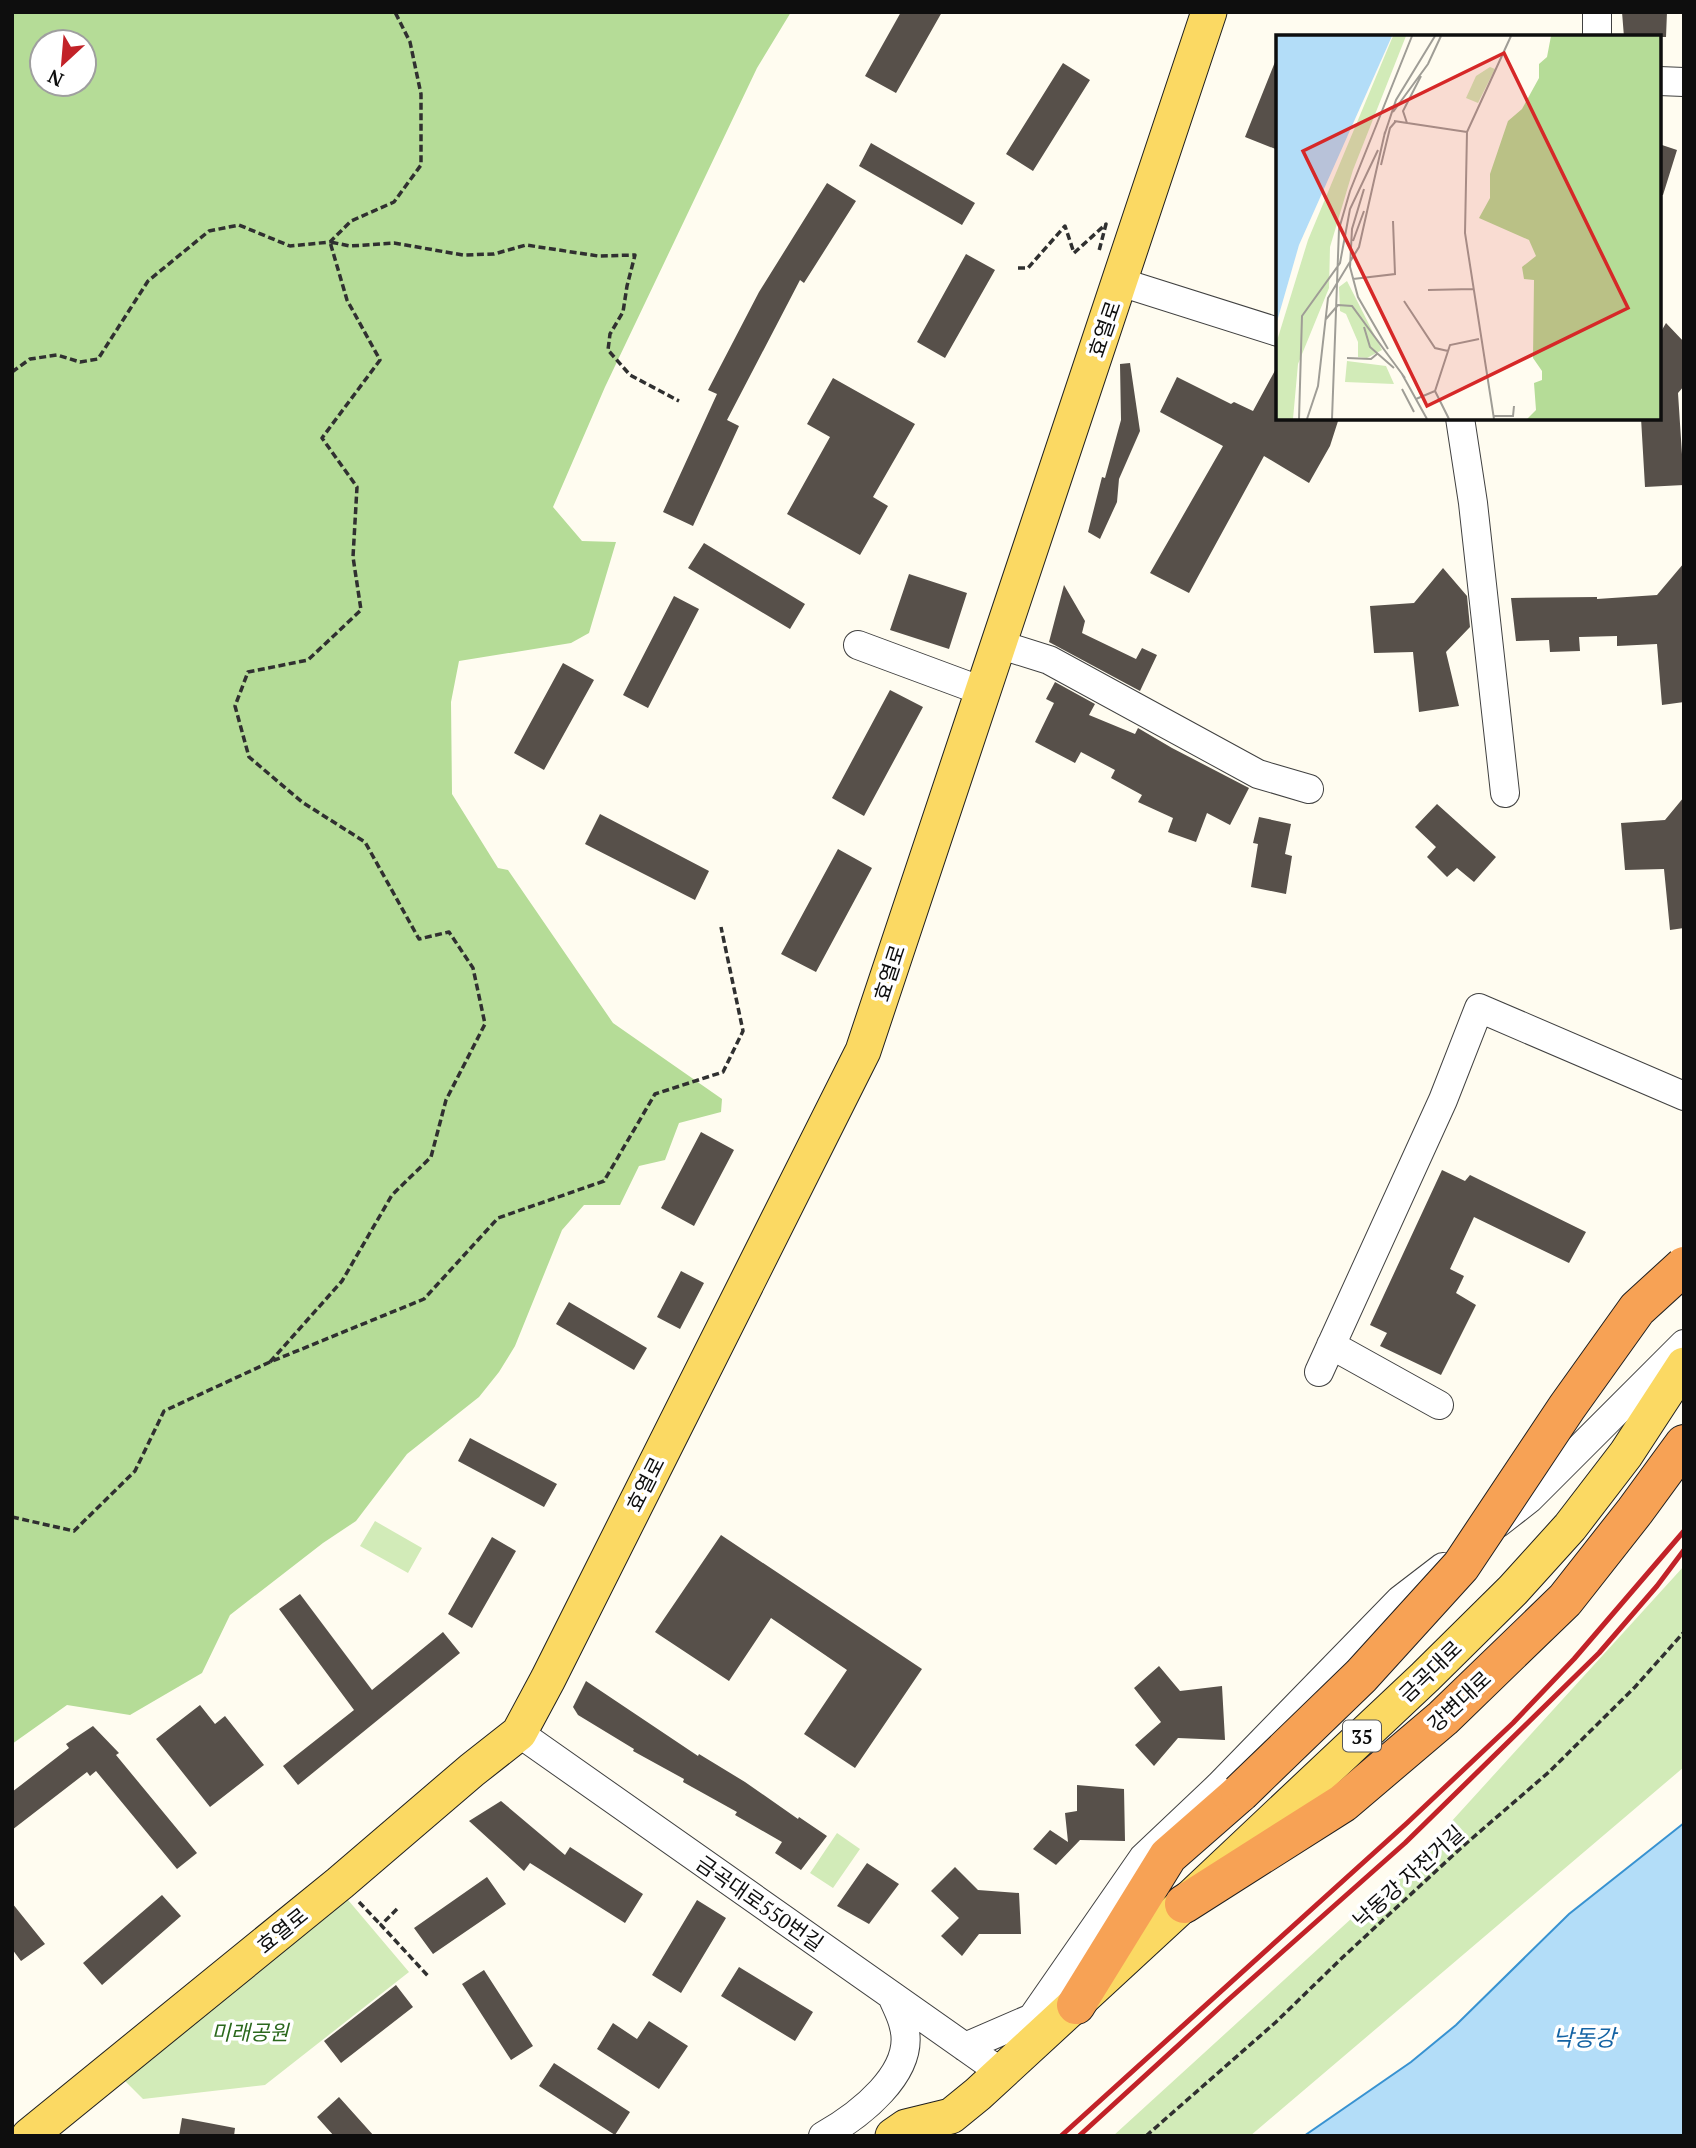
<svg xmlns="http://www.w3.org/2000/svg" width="1696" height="2148" font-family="'PT Serif','Noto Sans KR',serif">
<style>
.green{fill:#d2ebb8}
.forest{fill:#b5dc97;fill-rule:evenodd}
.water{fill:#b3ddf8;stroke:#3892d1;stroke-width:2}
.building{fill:#57504a}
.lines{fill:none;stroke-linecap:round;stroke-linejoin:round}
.minor-casing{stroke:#414141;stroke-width:30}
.major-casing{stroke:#1f1f1f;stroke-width:37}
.highway-casing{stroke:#1f1f1f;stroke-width:40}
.path{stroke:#303030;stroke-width:3.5;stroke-dasharray:7 3.5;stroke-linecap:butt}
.minor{stroke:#fff;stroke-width:28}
.major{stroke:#fbd963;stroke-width:35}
.highway{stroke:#f7a255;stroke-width:38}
.rail{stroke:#c22228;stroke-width:5}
.highway-bridge-casing{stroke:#1f1f1f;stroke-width:40;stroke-linecap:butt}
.highway-bridge{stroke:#f7a255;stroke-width:38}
.labels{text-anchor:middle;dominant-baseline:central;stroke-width:7;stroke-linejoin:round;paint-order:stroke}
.shield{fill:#fff;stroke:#565656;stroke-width:2}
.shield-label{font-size:19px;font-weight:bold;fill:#0e0e0e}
.street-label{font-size:21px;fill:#0e0e0e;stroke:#fff}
.park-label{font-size:21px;font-style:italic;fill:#2b681d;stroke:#fff}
.water-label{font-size:23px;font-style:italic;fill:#1463a4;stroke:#fff}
.inset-road{fill:none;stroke:#9f9d96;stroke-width:2}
.view{fill:#d62828;fill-opacity:0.15;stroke:#d62828;stroke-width:3.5}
.inset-edge{fill:none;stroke:#0e0e0e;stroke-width:3.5}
</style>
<rect width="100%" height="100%" fill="#fffcf0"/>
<path class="green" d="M375,1521L422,1548L408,1573L360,1546Z
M1684,1566V1767L1250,2136H1113L1420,1856Z
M837,1833L860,1849L833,1888L810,1873Z
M343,1894L409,1972L265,2085L143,2099L117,2073Z"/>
<path class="forest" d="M12,12H791L757,68L605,387L553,507L582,541L616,542L589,633L571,643L459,661L451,702L452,794L498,868L508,870L613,1023L722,1099L721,1112L679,1123L665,1160L639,1166L620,1205H584L562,1230L515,1346L499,1372L479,1397L407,1454L356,1521L323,1543L230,1615L202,1673L130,1715L67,1705L12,1744ZM42,42H84V84H42Z"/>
<path class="water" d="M1684,1823V2136H1304L1411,2062L1456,2025L1569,1914Z"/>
<path class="building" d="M901,12H942L896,93L865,76Z
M1622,12H1667L1666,37H1624Z
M1277,57H1278V150L1245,137Z
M1063,63L1090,80L1033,171L1006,154Z
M871,143L975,203L962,225L859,166Z
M1659,144L1677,150L1663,195H1659Z
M827,183L856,201L804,283L800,280L727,420L739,426L693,526L663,512L717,394L708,390L759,292Z
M966,254L995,270L945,358L917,342Z
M1666,323L1684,342V386L1678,393L1684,485L1645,487L1641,418H1659V335Z
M1130,363L1140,431L1119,479L1117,502L1100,539L1088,532L1102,477L1105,478L1121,420L1120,364Z
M1278,365V418H1339L1330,446L1309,483L1264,456L1189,593L1150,573L1223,446L1160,412L1177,377L1231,404L1234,402L1253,411Z
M833,378L915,424L873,497L888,506L860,555L787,514L830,437L807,424Z
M704,543L805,604L790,629L688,568Z
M1684,563V702L1662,705L1657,644L1617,646V636L1579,637L1580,651L1550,652L1549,640L1516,641L1511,598L1597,597V599L1657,595Z
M1443,568L1467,596L1470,627L1446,652L1459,706L1419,712L1413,652L1374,653L1370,606L1414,603Z
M909,574L967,593L949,649L890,630Z
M1064,585L1085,621L1082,633L1136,659L1142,648L1157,655L1140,691L1049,642Z
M674,596L699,609L648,708L623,695Z
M563,663L594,680L544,770L514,753Z
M1055,682L1095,704L1089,715L1135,734L1138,728L1172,748L1249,788L1230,825L1207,813L1196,842L1168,832L1173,818L1138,802L1142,795L1111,778L1115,770L1081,752L1075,763L1035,742L1054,703L1046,699Z
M890,690L923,707L864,816L832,798Z
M1684,797V928L1670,930L1664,869L1625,870L1621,823L1665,820Z
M1437,804L1496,857L1474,882L1457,868L1447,877L1427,857L1436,847L1415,827Z
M600,814L709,871L695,900L585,844Z
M1259,817L1291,824L1285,854L1292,856L1286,894L1251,887L1258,844L1253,843Z
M838,849L872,868L816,972L781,954Z
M701,1132L734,1150L694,1226L661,1208Z
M1442,1170L1465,1181L1470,1175L1586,1232L1569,1263L1474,1217L1450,1269L1464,1276L1456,1293L1476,1305L1441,1375L1380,1346L1387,1333L1370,1325Z
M681,1271L704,1283L680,1329L657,1317Z
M569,1302L647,1348L634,1370L556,1324Z
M470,1438L557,1484L544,1507L458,1461Z
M721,1535L922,1669L855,1768L804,1734L847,1670L771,1618L729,1681L655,1632Z
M492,1537L516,1551L472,1628L448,1614Z
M300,1594L372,1690L443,1632L460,1653L298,1785L283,1766L354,1710L279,1609Z
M1159,1666L1180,1691L1222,1686L1225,1740L1178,1738L1154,1766L1135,1745L1161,1722L1134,1688Z
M586,1681L698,1756L699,1754L745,1782L798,1819L799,1817L827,1836L801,1870L775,1853L782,1842L735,1815L737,1812L683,1782L684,1779L633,1751L634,1749L578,1715L573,1707Z
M200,1705L215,1724L225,1716L264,1765L210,1807L156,1739Z
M93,1726L119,1753L116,1755L197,1853L177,1869L96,1771L90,1776L87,1772L12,1830V1792L69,1748L66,1744Z
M1077,1785L1124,1789L1125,1841L1080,1840L1056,1865L1033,1849L1050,1830L1068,1842L1065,1813L1077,1811Z
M501,1801L565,1855L570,1847L643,1894L625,1923L530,1863L524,1871L469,1821Z
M867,1863L899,1884L869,1924L837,1906Z
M955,1867L978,1890L1019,1893L1021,1934H979L962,1956L941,1936L959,1918L931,1891Z
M487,1877L506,1904L433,1954L414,1928Z
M162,1895L181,1916L102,1985L83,1963Z
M697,1900L726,1918L681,1993L652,1975Z
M12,1903L45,1944L21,1961L12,1949Z
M739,1967L813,2012L795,2041L721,1996Z
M484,1970L533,2046L511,2060L462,1984Z
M396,1985L413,2007L341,2063L324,2041Z
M649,2021L688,2046L659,2089L597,2049L613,2023L637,2039Z
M554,2063L630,2112L615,2135L539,2086Z
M339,2097L374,2136H334L317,2117Z
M182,2118L235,2128L234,2136H179Z"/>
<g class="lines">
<g class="minor-casing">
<path id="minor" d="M1597,12V37
M1659,81L1684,82
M1120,282L1278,332
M1460,418L1473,503L1505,793
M998,644L1049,660L1258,774L1309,789
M858,645L982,691
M1331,1345L1439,1405
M1319,1372L1443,1100L1479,1008L1684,1096
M1497,1524L1529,1499L1684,1344
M519,1733L1002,2073
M965,2047L1032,2018L1143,1858L1219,1786L1400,1600L1443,1567
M823,2136C858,2116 916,2073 904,2027C902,2016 896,2006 892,1996"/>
</g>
<g class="major-casing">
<path id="major" d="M29,2136L340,1883L472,1770L519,1733L548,1679L863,1051L1209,12
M893,2136L906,2127L951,2116L978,2094L1184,1904L1425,1677L1513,1590L1570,1527L1626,1454L1684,1365"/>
</g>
<g class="highway-casing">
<path id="highway" d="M1184,1904L1343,1803L1443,1718L1565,1600L1635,1511L1684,1444
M1076,2005L1168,1856L1240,1793"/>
</g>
<path class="path" d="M1018,268H1028L1065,226L1074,253L1106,224L1099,251
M12,372L30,359L57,355L80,362L98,359L148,281L209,231L239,225L290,246L330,242L351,221L394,202L421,165V94L410,42L395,12
M270,1362L342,1281L392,1195L431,1157L446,1100L485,1024L473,968L449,932L419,939L365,842L302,802L249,757L235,706L248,672L308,660L361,610L353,557L357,487L322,438L380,360L347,300L330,242L350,246L394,243L463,255L494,254L526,245L598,256L635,255L627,286L623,312L610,334L608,350L630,375L679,401
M12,1517L74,1531L135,1471L164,1411L270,1362L424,1299L498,1218L604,1181L655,1094L723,1072L743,1031L721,927
M359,1902L381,1925
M397,1909L381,1925L428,1976
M1146,2136L1276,2022L1343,1957L1462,1847L1549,1772L1635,1687L1684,1632"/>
<use href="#minor" class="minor"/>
<use href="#major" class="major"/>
<use href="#highway" class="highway"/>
<path class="rail" d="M1061,2136L1407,1823L1513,1723L1574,1659L1684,1531
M1079,2136L1228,2000L1405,1843L1599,1653L1657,1586L1684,1550"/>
<g class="highway-bridge-casing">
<path id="highway-bridge" d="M1240,1793L1361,1676L1461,1566L1567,1407L1637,1309L1684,1266"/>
</g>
<use href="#highway-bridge" class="highway-bridge"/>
</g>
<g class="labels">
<rect class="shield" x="1343" y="1720.5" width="38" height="31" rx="5"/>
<g class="shield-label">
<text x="1362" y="1736">35</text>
</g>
<g class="street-label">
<text transform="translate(1104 329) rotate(-71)">효열로</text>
<text transform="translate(889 973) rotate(-72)">효열로</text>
<text transform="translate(645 1484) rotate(-63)">효열로</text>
<text transform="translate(1430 1671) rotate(-44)">금곡대로</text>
<text transform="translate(1459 1701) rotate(-43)">강변대로</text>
<text transform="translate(1408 1876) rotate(-42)">낙동강 자전거길</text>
<text transform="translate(760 1903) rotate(35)">금곡대로550번길</text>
<text transform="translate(282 1930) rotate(-39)">효열로</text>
</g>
<g class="park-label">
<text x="250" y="2032">미래공원</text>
</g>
<g class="water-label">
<text x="1584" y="2037">낙동강</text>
</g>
</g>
<g transform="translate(1276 35)">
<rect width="385" height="385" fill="#fffcf0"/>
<path d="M117,1H130L77,135L54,212L53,253L22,329L17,384H0V309L32,205ZM214,32L219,34L202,68L190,63L200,41ZM71,246L106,315L91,323L82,322V307L70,279L64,276L63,252ZM71,326L110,331L118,349L69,347Z" fill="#d2ebb8"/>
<path d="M262,1H385V384H251L260,375L258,348L266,345V336L257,323L258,245L248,244L246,232L260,221L253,205L203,183L214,163V139L232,86L246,74L263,43V29L271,22L275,1Z" fill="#b5dc97"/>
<path d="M0,1H116L23,210L0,290Z" fill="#b3ddf8"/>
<path class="inset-road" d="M117,77L152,29L165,1M118,86L191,97M131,88L127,76L145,41M108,101L120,65L159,1M105,130L114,93L120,86M88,154L76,194L74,232L82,262L112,314M77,206L88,176M77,244L119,239L117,186M152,255L197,254M128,266L159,313L172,316M50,284L62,270L76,271L129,343M88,292L94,312L118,333M71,323L95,324L101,319M126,339L151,384M126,354L138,377M159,356L173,384M140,364L159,356L174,310L203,304M217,381H237L238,371M23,384L26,281L64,228L74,174L102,115M31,384L42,351L52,263L83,212L109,97M56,384L63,194L74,156L136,1M218,384L189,198L191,97L235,1"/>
<path class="view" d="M228,18L352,273L151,371L27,116Z"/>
<rect width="385" height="385" class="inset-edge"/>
</g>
<rect width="1696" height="2148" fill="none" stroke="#0e0e0e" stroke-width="28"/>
<g transform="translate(63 63) rotate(206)"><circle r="33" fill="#ffffff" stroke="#9f9f9f" stroke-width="2"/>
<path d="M0-5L12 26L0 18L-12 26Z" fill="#c22228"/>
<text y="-10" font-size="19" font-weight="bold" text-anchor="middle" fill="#0e0e0e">N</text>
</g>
</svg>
